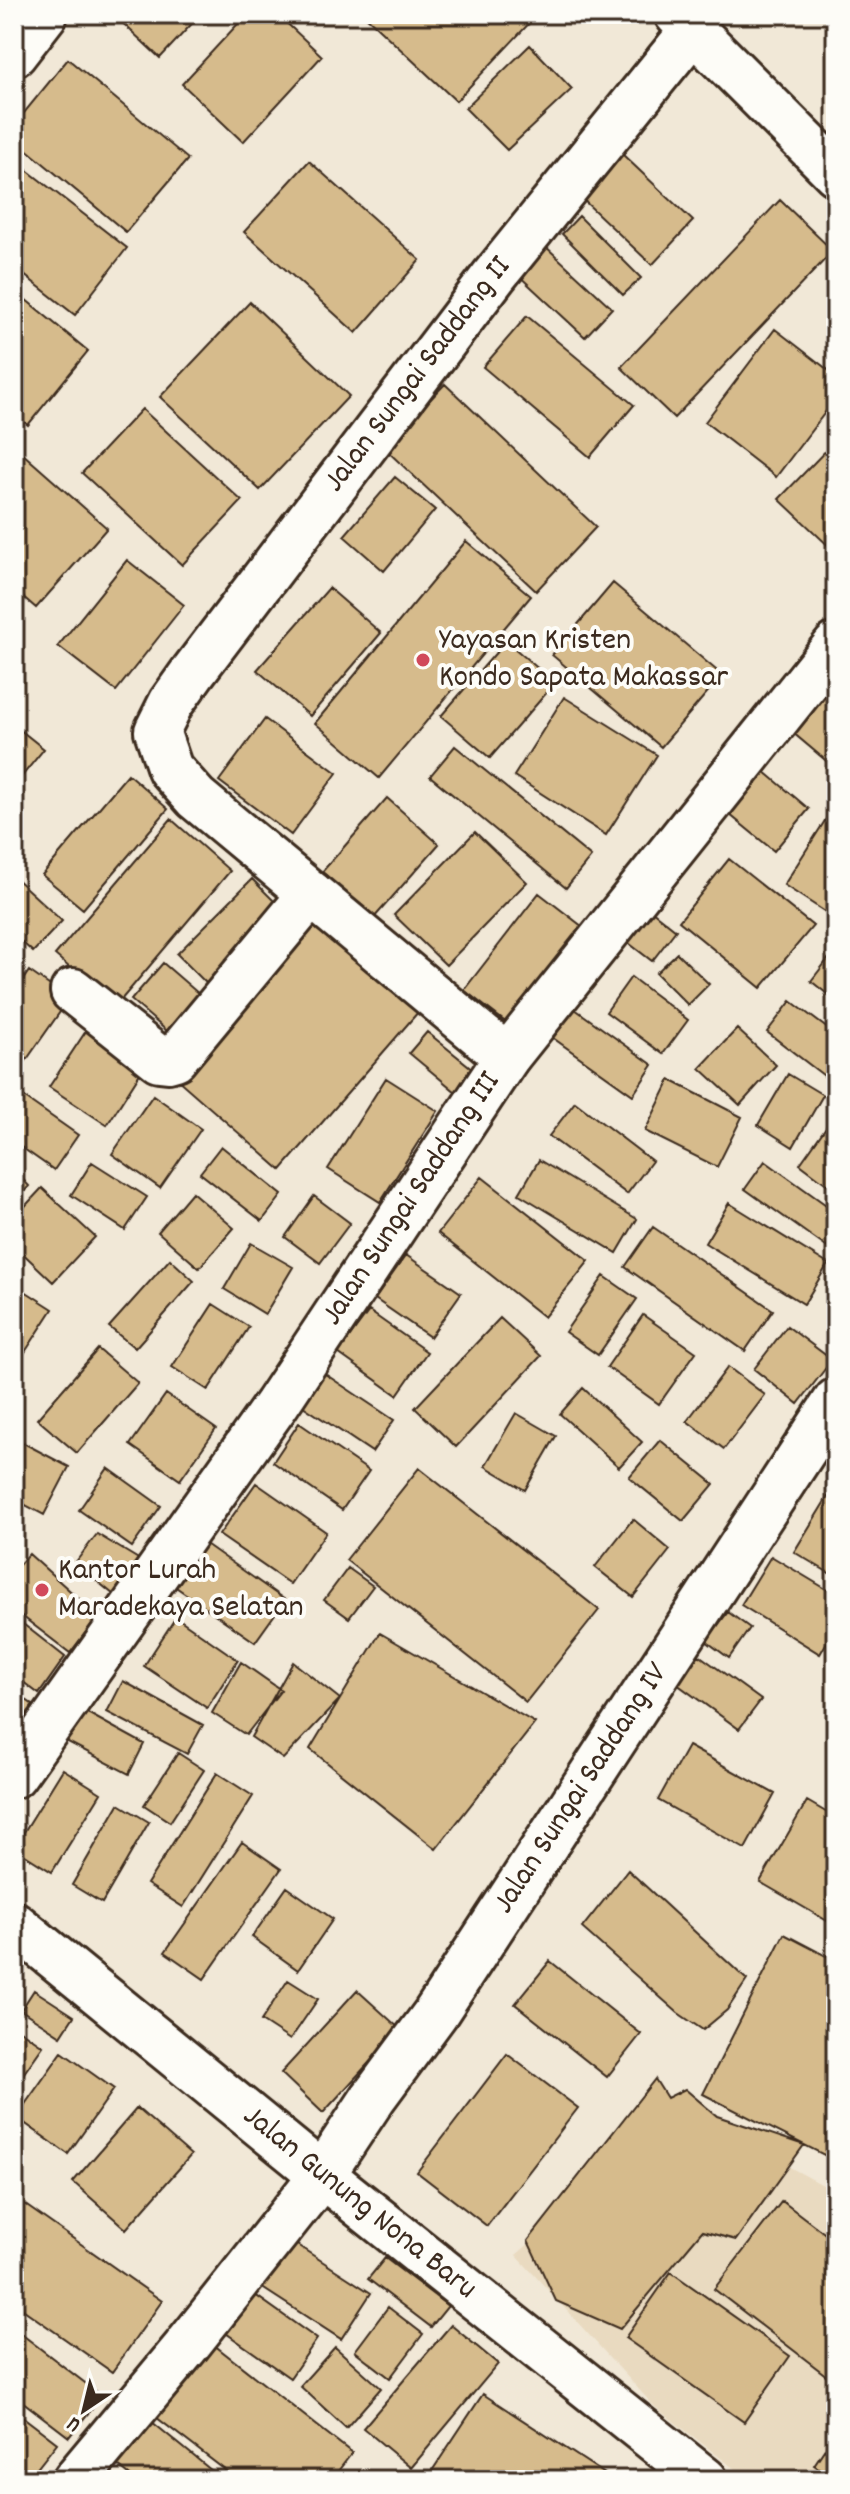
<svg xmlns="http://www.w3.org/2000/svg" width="850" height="2494" font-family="Dekko,sans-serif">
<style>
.built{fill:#e9dac0}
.building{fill:#d6bb8c;stroke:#3b2a1e;stroke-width:2}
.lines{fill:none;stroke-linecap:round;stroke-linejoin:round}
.minor-casing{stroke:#3b2a1e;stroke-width:50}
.secondary-casing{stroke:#3b2a1e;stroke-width:50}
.minor{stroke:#fdfcf7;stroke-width:44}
.secondary{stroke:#fdfcf7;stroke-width:44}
.poi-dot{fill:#d1495b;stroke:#fdfcf7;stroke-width:3}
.labels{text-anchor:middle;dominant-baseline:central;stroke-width:8;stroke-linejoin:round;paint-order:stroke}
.street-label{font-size:32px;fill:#3b2a1e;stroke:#fdfcf7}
.poi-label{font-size:32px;fill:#3b2a1e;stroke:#fdfcf7;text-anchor:start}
</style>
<rect width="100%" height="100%" fill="#f1e8d7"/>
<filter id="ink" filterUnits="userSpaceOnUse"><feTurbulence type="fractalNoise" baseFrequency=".0125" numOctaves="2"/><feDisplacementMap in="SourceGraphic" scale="16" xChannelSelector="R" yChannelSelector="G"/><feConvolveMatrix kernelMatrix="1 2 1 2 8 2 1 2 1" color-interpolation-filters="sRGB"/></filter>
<g filter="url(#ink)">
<path class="built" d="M683,2110L836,2192V2480H749L654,2406L516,2255Z"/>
<path class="building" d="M113,14H201L160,58Z
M247,14H277L322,56L243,142L182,84Z
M363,14H538L456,101Z
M530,45L572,89L507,150L465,108Z
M68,59L188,159L126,232L14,139V125Z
M621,153L693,221L652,265L580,197Z
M14,160L127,248L75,315L14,267Z
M309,161L420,260L356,333L244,232Z
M780,200L833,251L674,418L621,367Z
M579,216L641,278L623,295L562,234Z
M543,244L612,308L585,337L516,273Z
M14,290L88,351L28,425L14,414Z
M250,302L349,396L260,490L160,397Z
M527,316L634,405L590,457L483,367Z
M775,329L836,376V398L776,477L705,422Z
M445,384L596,527L536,591L384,448Z
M142,409L242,501L182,565L82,473Z
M836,440V553L779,499Z
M14,446L107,528L36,608L14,589Z
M395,477L435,510L384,571L344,536Z
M466,541L531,596L379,778L315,723Z
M127,560L184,605L116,691L58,646Z
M613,583L722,675L661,747L552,655Z
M329,588L381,633L310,716L257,670Z
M506,641L555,683L490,758L441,716Z
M836,678V769L792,732Z
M564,697L657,755L606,835L514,776Z
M265,719L337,773L291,835L219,781Z
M14,725L44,749L14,786Z
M455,746L591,857L566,888L430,776Z
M764,771L809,809L774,851L729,814Z
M128,774L168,809L83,909L42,875Z
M387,798L439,844L373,919L321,873Z
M835,805H836V919L784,885Z
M171,819L230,871L115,1007L55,955Z
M475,832L527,882L446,965L394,915Z
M729,859L813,926L761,988L679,921Z
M14,877L62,921L33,952L14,935Z
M252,879L287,914L212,989L177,954Z
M539,893L583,927L508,1024L464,990Z
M642,903L676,930L652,961L617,934Z
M307,914L419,1011L281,1170L169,1072Z
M14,949L23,957L14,966Z
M836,949V1001L811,981Z
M677,953L709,984L688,1005L656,973Z
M163,963L199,994L167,1031L131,1000Z
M29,971L69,999L18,1072L14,1069V993Z
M631,977L688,1020L663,1054L606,1012Z
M791,1001L836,1035V1085L767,1032Z
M575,1009L653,1065L633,1095L553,1038Z
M94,1019L151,1056L107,1125L49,1087Z
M737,1029L776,1065L740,1105L700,1068Z
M427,1032L474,1070L456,1092L409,1053Z
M788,1074L823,1095L793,1147L758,1125Z
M386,1078L438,1111L380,1202L328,1169Z
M670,1080L742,1117L717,1167L645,1131Z
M21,1095L78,1135L54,1170L14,1142V1105Z
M153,1095L201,1129L160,1188L112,1154Z
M575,1102L652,1161L627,1194L549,1136Z
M836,1113V1191L800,1164Z
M221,1146L282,1195L262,1221L200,1173Z
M539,1160L637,1219L617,1253L519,1194Z
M765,1161L836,1212V1240L829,1249L745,1189Z
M92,1162L147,1197L125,1230L71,1195Z
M14,1170L29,1186L14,1203Z
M482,1177L589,1261L544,1317L438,1233Z
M42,1188L95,1237L53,1282L14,1245V1218Z
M192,1192L234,1228L199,1268L158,1232Z
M314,1196L350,1223L320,1263L285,1237Z
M729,1203L828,1264L804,1304L705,1243Z
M653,1227L773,1310L745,1351L625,1267Z
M251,1243L293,1267L265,1314L224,1289Z
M406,1255L461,1293L430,1337L375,1299Z
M170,1259L194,1281L135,1348L109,1327Z
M604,1276L637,1299L598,1355L565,1332Z
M14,1284L53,1309L14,1369Z
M213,1304L249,1327L208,1390L172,1367Z
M369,1311L427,1352L397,1395L338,1353Z
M643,1315L696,1352L659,1404L607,1367Z
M500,1318L541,1356L456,1447L415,1408Z
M787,1326L832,1360L798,1404L754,1369Z
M98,1349L138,1383L77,1453L37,1419Z
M728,1367L765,1395L724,1449L687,1421Z
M319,1370L394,1420L372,1452L297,1402Z
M583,1388L642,1442L619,1467L560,1414Z
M166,1394L216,1429L180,1480L130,1445Z
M516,1413L556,1436L525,1490L485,1466Z
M299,1423L369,1471L342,1510L273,1462Z
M14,1438L69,1467L44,1515L14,1499Z
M660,1440L714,1484L683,1521L629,1477Z
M108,1468L161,1506L132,1547L79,1510Z
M419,1468L599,1610L526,1702L346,1560Z
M256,1483L326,1532L290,1584L219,1535Z
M836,1483V1577L794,1552Z
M633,1519L670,1550L633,1597L595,1567Z
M97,1534L145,1563L119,1599L75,1563Z
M203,1542L285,1600L255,1642L173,1585Z
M29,1554L98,1616L70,1653L14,1610V1570Z
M771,1556L836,1595V1627L820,1654L741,1605Z
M348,1568L373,1586L349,1618L324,1600Z
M728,1612L750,1628L729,1658L706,1641Z
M14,1617L65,1657L39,1694L14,1675Z
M176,1617L238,1660L207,1708L144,1666Z
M380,1633L535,1723L436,1849L310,1749Z
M699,1655L761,1700L739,1729L677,1684Z
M241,1662L281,1690L246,1735L212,1713Z
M293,1662L340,1699L283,1759L251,1737Z
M123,1681L203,1725L187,1754L107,1712Z
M14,1691L33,1705L14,1732Z
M82,1710L144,1744L129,1774L66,1741Z
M688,1746L775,1794L745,1849L658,1800Z
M178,1753L204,1770L170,1822L144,1805Z
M63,1769L101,1793L52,1872L14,1848Z
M217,1773L253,1796L183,1907L147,1884Z
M807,1801L836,1818V1926L760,1882Z
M119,1804L149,1822L102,1903L72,1885Z
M242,1842L281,1869L204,1979L165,1952Z
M628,1870L747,1980L727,2010L703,2030L678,2013L582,1928Z
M287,1887L333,1919L298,1970L252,1937Z
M784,1934L836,1961V2161L703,2094Z
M550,1961L641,2034L607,2077L515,2004Z
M288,1980L318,1999L290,2040L261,2021Z
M34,1990L74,2016L61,2036L21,2010Z
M357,1990L400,2029L323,2113L281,2073Z
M14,2026L43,2046L14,2087Z
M62,2052L114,2089L68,2154L16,2117Z
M507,2054L578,2108L487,2226L417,2172Z
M655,2079L667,2098L685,2089L717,2116L804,2145L736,2240L702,2231L620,2329L556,2301L528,2241Z
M137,2108L191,2155L126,2229L73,2182Z
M14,2197L162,2301L112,2372L14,2303Z
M782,2201L836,2242V2383L714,2289Z
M277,2232L371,2293L341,2339L247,2278Z
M385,2258L448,2306L431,2327L368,2279Z
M671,2272L790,2356L744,2422L625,2338Z
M241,2285L317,2339L290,2378L213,2324Z
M388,2307L423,2334L390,2378L355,2351Z
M451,2325L498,2364L411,2468L363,2428Z
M16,2330L102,2396L69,2437L14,2395Z
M209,2341L352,2453L331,2480H238L152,2414Z
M335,2347L381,2388L346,2428L300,2386Z
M483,2394L608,2476L605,2480H426Z
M14,2410L57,2443L31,2476L14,2463Z
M146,2417L223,2480H135L111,2460Z
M836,2432V2480L814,2465Z
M667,2461L691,2480H652Z"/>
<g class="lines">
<g class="minor-casing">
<g id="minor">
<path d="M14,54L45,14"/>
<path d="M73,991L159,1059L168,1060L175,1058L311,894"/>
<path id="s1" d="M507,1057L196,798L170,769L157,731L171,703L193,672L494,276L693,30"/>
<path id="s2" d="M14,1775L276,1405L507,1057L836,645"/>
<path id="s3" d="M14,1924L322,2175L705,2480"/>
<path id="s4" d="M75,2480L185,2348L322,2175L373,2098L435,2014L836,1401"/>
</g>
</g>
<g class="secondary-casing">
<path id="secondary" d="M677,14L836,173"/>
</g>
<use href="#minor" class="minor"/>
<use href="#secondary" class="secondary"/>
</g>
</g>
<g class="poi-dot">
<circle cx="423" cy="660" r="8"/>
<circle cx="42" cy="1590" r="8"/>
</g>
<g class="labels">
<g class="street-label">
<text stroke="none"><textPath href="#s1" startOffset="926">Jalan Sungai Saddang II</textPath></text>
<text stroke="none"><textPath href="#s2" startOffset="700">Jalan Sungai Saddang III</textPath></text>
<text stroke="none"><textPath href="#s4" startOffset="858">Jalan Sungai Saddang IV</textPath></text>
<text stroke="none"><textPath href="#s3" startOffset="444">Jalan Gunung Nona Baru</textPath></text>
</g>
<g class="poi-label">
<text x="439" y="642">Yayasan Kristen<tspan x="439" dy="37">Kondo Sapata Makassar</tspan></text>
<text x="58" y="1572">Kantor Lurah<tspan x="58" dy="37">Maradekaya Selatan</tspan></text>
</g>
</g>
<rect width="850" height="2494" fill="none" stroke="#fdfcf7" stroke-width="48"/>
<rect x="24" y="24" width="802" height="2446" fill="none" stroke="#3b2a1e" stroke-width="3" filter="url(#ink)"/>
<g transform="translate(84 2410) rotate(215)" stroke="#fdfcf7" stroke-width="6" paint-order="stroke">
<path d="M0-6L14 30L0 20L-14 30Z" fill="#3b2a1e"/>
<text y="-12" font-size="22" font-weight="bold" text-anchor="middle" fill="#3b2a1e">U</text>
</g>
</svg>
